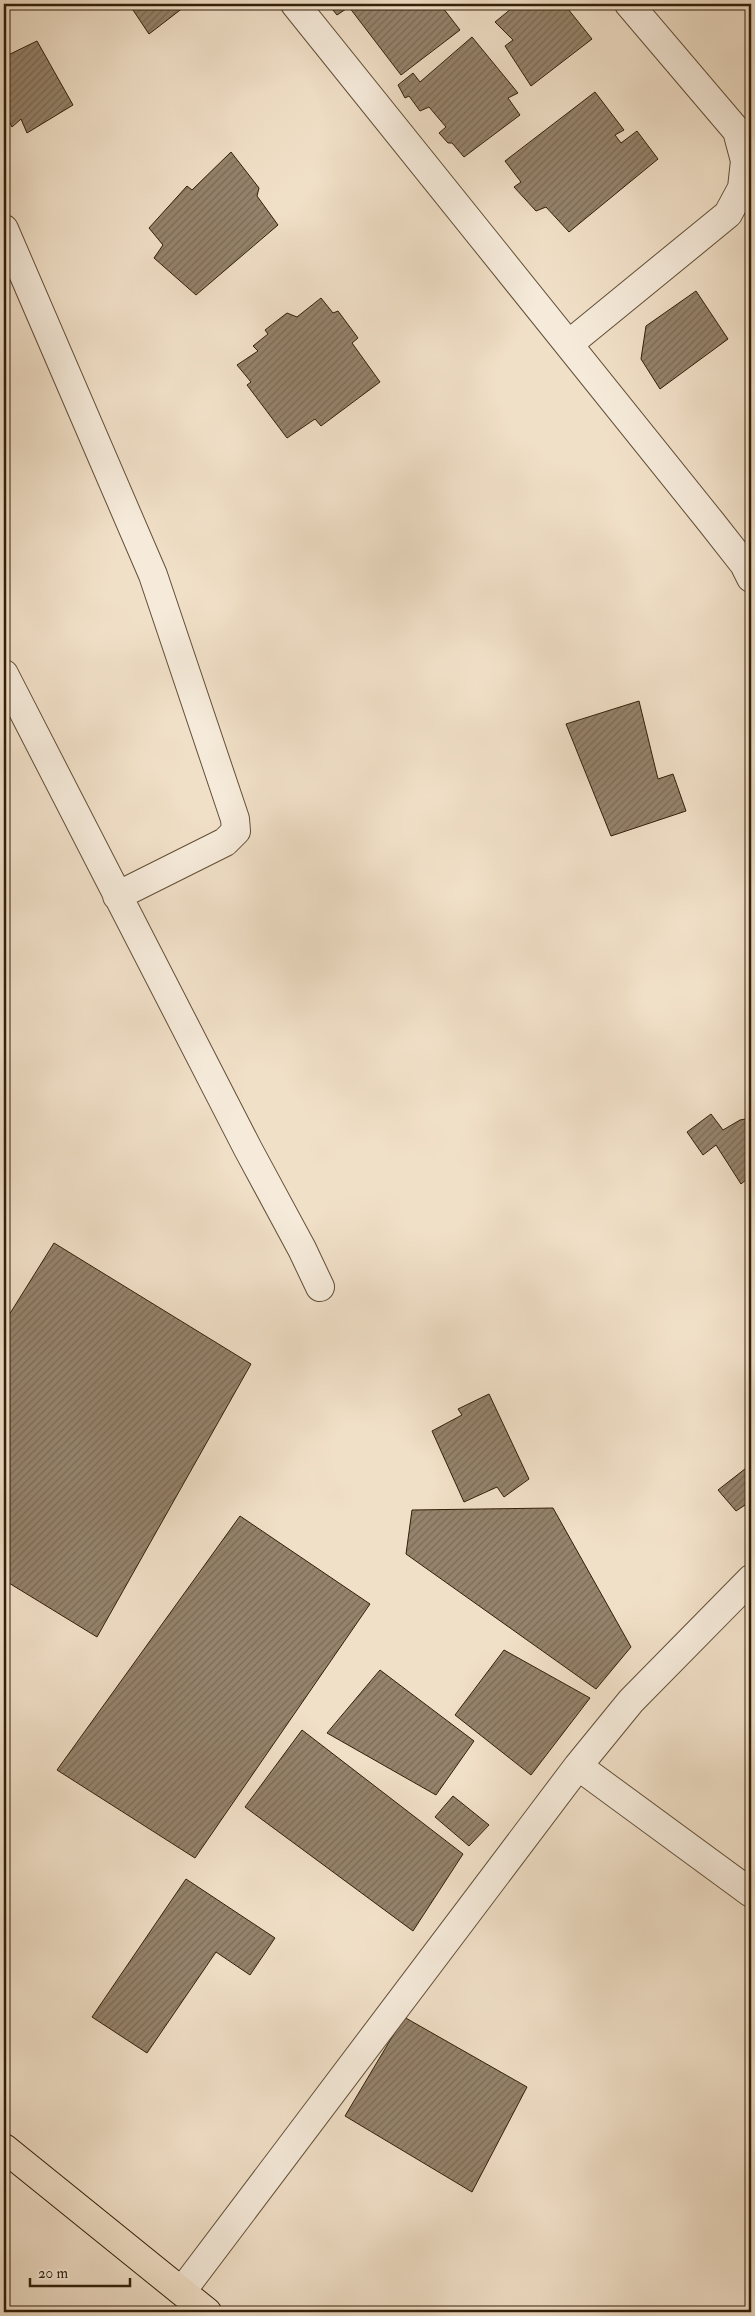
<svg xmlns="http://www.w3.org/2000/svg" width="755" height="2316" font-family="'IM FELL Double Pica',serif">
<style>
.building{fill:url(#building-hatch);stroke:#321f08}
.lines{fill:none;stroke-linecap:round;stroke-linejoin:round}
.minor-casing{stroke:#624f38;stroke-width:30}
.major-casing{stroke:#321f08;stroke-width:30}
.minor{stroke:#f6ebdb;stroke-width:28}
.major{stroke:#f1e0c8;stroke-width:28}
</style>
<defs>
<pattern id="building-hatch" width="6" height="6" patternUnits="userSpaceOnUse" patternTransform="scale(1.25)"><rect width="6" height="6" fill="#95836c"/><path d="M-1 1l2-2M0 6l6-6M5 7l2-2" fill="none" stroke="#7a6b57"/></pattern>
</defs>
<rect width="100%" height="100%" fill="#f1e0c8"/>
<filter id="stains"><feTurbulence type="fractalNoise" baseFrequency=".004" numOctaves="4"/><feColorMatrix values="0 0 0 0 .2 0 0 0 0 .09 0 0 0 0 .02 0 0 0 .5 -.17"/></filter>
<radialGradient id="worn" r=".72"><stop offset=".6" stop-color="#630" stop-opacity="0"/><stop offset="1" stop-color="#630" stop-opacity=".3"/></radialGradient>
<path class="building" d="M129,4H188L149,34Z
M328,4H440L460,30L401,75L349,7L337,15Z
M517,4L523,9L530,4H564L592,39L531,86L505,46L513,40L495,22Z
M472,37L518,93L508,98L520,115L464,157L452,143H448L439,133L446,127L429,107L420,111L409,96L405,98L398,85L413,73L420,82Z
M37,41L73,105L27,133L21,119L12,127L4,111V57Z
M595,92L624,130L615,135L621,143L637,131L658,159L569,232L546,207L536,211L514,187L521,182L505,161Z
M231,152L259,188L257,196L278,225L196,295L154,258L163,245L149,228L187,186L192,190Z
M696,291L728,339L660,389L641,359L646,326Z
M321,298L333,313L338,311L358,338L352,343L380,382L321,426L315,419L287,438L247,385L251,382L237,365L258,351L253,346L268,334L265,330L287,313L297,317Z
M639,701L658,779L673,774L686,811L611,836L566,724Z
M711,1114L723,1130L740,1120L751,1118V1186L747,1179L741,1184L716,1145L703,1155L687,1132Z
M54,1243L251,1364L97,1637L4,1580V1323Z
M489,1394L529,1479L504,1497L497,1487L464,1502L432,1431L462,1415L458,1409Z
M750,1465L751,1501L736,1511L718,1490Z
M553,1508L631,1647L596,1689L406,1554L412,1510Z
M240,1516L370,1604L195,1858L57,1770Z
M504,1650L590,1698L531,1775L455,1715Z
M380,1670L474,1741L436,1795L327,1733Z
M302,1730L463,1854L413,1931L245,1807Z
M453,1796L489,1825L469,1846L435,1817Z
M186,1879L275,1938L250,1975L216,1952L147,2053L92,2017Z
M404,2017L527,2087L472,2192L345,2116Z"/>
<g class="lines">
<g class="minor-casing">
<path id="minor" d="M295,4L711,522L744,564L751,578
M4,229L153,575L235,819L236,831L225,842L117,896
M569,344L728,214L742,188L745,161L737,131L629,4
M4,674L248,1149L302,1249L320,1287
M578,1766L751,1893
M182,2291L578,1766L631,1701L751,1579"/>
</g>
<g class="major-casing">
<path id="major" d="M4,2148L207,2312"/>
</g>
<use href="#minor" class="minor"/>
<use href="#major" class="major"/>
</g>
<rect width="755" height="2316" fill="none" stroke="#f1e0c8" stroke-width="20"/>
<rect x="5" y="5" width="745" height="2306" fill="none" stroke="#321f08" stroke-width="2.5"/>
<rect x="10" y="10" width="735" height="2296" fill="none" stroke="#321f08"/>
<path d="M30 2278v8h100v-8" fill="none" stroke="#321f08" stroke-width="2.5"/>
<text x="38" y="2278" font-size="15" fill="#321f08" stroke="#f6ebdb" stroke-width="4" paint-order="stroke">20 m</text>
<rect width="100%" height="100%" filter="url(#stains)"/>
<rect width="100%" height="100%" fill="url(#worn)"/>
</svg>
